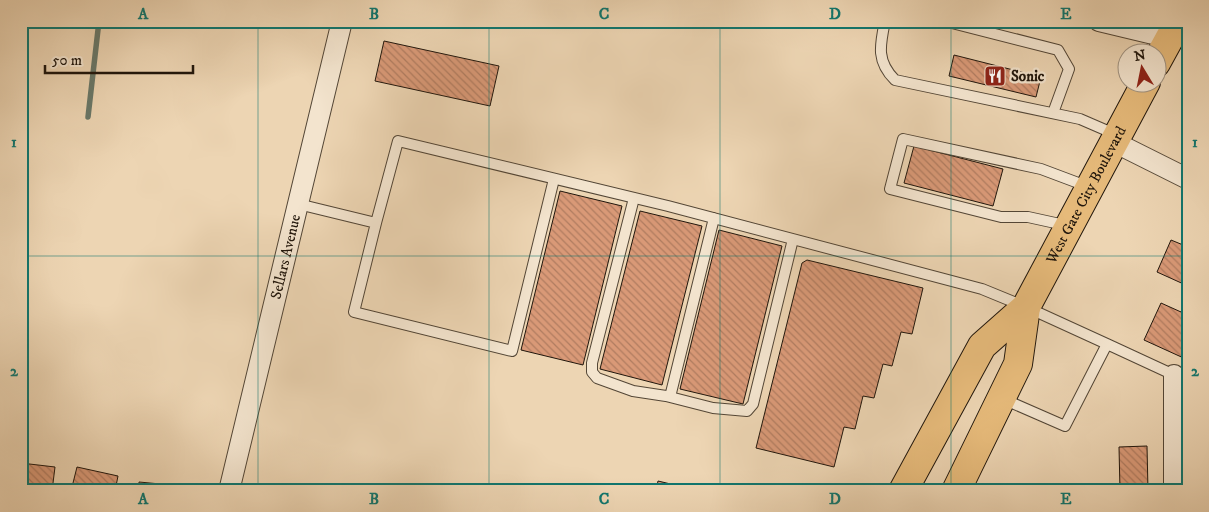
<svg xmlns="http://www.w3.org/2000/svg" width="1209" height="512" font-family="'IM FELL DW Pica',serif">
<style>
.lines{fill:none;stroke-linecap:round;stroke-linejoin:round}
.stream{stroke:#697869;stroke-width:5.5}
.building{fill:url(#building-back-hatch);stroke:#20160c}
.service-casing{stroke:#534636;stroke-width:12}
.minor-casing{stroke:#534636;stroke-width:22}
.primary-casing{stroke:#20160c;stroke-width:30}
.service{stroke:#f3e4ce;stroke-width:10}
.minor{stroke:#f3e4ce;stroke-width:20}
.primary{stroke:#e6ba7a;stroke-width:28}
.grid{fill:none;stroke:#0f766e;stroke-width:1;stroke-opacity:0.55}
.labels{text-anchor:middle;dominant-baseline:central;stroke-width:4.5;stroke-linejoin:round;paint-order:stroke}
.poi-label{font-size:15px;font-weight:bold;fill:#20160c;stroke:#f3e4ce;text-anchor:start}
.street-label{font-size:15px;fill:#20160c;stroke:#f3e4ce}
.neatline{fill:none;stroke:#0f766e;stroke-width:2}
.grid-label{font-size:16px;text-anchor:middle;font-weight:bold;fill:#0f766e}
</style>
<defs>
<pattern id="building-back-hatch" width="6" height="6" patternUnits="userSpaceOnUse" patternTransform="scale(1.25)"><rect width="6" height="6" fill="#d99977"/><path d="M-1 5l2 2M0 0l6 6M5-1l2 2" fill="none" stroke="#b07c60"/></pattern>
</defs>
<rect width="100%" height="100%" fill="#edd5b3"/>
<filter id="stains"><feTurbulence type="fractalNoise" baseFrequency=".004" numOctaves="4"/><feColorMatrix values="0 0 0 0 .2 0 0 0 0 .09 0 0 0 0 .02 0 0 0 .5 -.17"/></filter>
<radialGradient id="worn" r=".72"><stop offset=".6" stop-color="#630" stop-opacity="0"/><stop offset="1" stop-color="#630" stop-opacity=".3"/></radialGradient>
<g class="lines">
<path class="stream" d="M88,117L99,21"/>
</g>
<path class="building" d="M384,41L499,66L490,106L375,81Z
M954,55L1041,77L1036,97L949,76Z
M914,146L1003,169L993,206L904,183Z
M560,191L622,206L583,365L521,350Z
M640,211L702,226L662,385L600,369Z
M719,230L782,246L743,404L680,389Z
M1171,240L1188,247V286L1157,272Z
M807,260L923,288L912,334L901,332L892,366L883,364L874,398L863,396L855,429L844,427L834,467L756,448L802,263Z
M1188,298V360L1144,340L1161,303L1181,312Z
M1147,446L1148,491H1120L1119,447Z
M21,463L55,467L52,491H21Z
M77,467L118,476L115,491H71Z
M658,481L700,491H656Z
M139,482L182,486V491H139Z"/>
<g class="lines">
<g class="service-casing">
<path id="service" d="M885,21C880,45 876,61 895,80L1080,119L1117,135
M944,21L1058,50L1069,69L1053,113
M634,198L592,363V372L597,378L633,391L666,396L713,408L747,411L753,404L793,239
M298,204L376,223L398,141L668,206L982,289L1026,307L1107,344L1065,426L1003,399
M376,223L354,312L512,351L554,179
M1069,226L1028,217H1001L890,189L903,139L1041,169L1089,187
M1107,344L1174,375L1188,374
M670,397L714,218"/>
</g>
<g class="minor-casing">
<g id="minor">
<path d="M1099,21L1170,38"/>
<path d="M1114,142L1188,179"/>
<path d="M1174,375V491"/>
<path id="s1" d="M229,491L342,21"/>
</g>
</g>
<g class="primary-casing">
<g id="primary">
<path d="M1156,63L1179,21"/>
<path id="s2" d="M903,491L982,346L1026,307L1146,82"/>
<path d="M956,491L1018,364L1026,307"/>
</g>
</g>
<use href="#service" class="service"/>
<use href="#minor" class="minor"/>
<use href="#primary" class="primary"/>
</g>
<path class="grid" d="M258,21V491M489,21V491M720,21V491M951,21V491M21,256H1188"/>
<defs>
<g id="restaurant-square" transform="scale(1.125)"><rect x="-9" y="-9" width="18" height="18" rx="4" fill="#8f2418" stroke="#f3e4ce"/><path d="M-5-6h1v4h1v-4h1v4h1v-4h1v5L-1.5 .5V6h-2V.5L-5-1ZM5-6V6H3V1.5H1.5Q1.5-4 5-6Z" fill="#fff"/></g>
</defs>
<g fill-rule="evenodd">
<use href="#restaurant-square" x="995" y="76"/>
</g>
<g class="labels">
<g class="poi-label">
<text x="1011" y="76">Sonic</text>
</g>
<g class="street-label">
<text stroke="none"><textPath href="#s2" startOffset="351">West Gate City Boulevard</textPath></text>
<text stroke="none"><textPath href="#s1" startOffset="241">Sellars Avenue</textPath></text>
</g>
</g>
<rect width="1209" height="512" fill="none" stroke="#edd5b3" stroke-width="55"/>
<g transform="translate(1142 68) rotate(350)"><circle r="24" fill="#f3e4ce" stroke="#9f9280"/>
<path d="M0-4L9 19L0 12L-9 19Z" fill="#8f2418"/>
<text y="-8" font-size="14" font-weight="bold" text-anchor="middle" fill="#20160c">N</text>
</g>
<path d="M45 65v8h148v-8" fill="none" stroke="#20160c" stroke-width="2.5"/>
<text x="52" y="65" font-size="15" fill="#20160c" stroke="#f3e4ce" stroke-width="4" paint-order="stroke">50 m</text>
<rect x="28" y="28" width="1154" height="456" class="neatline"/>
<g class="grid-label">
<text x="143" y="19">A</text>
<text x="374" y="19">B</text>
<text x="604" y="19">C</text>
<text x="835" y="19">D</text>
<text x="1066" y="19">E</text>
<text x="14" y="147">1</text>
<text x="1195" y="147">1</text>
<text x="14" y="376">2</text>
<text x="1195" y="376">2</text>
<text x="143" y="504">A</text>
<text x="374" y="504">B</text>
<text x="604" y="504">C</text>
<text x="835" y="504">D</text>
<text x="1066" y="504">E</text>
</g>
<rect width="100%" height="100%" filter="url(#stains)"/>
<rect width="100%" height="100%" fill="url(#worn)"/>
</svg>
